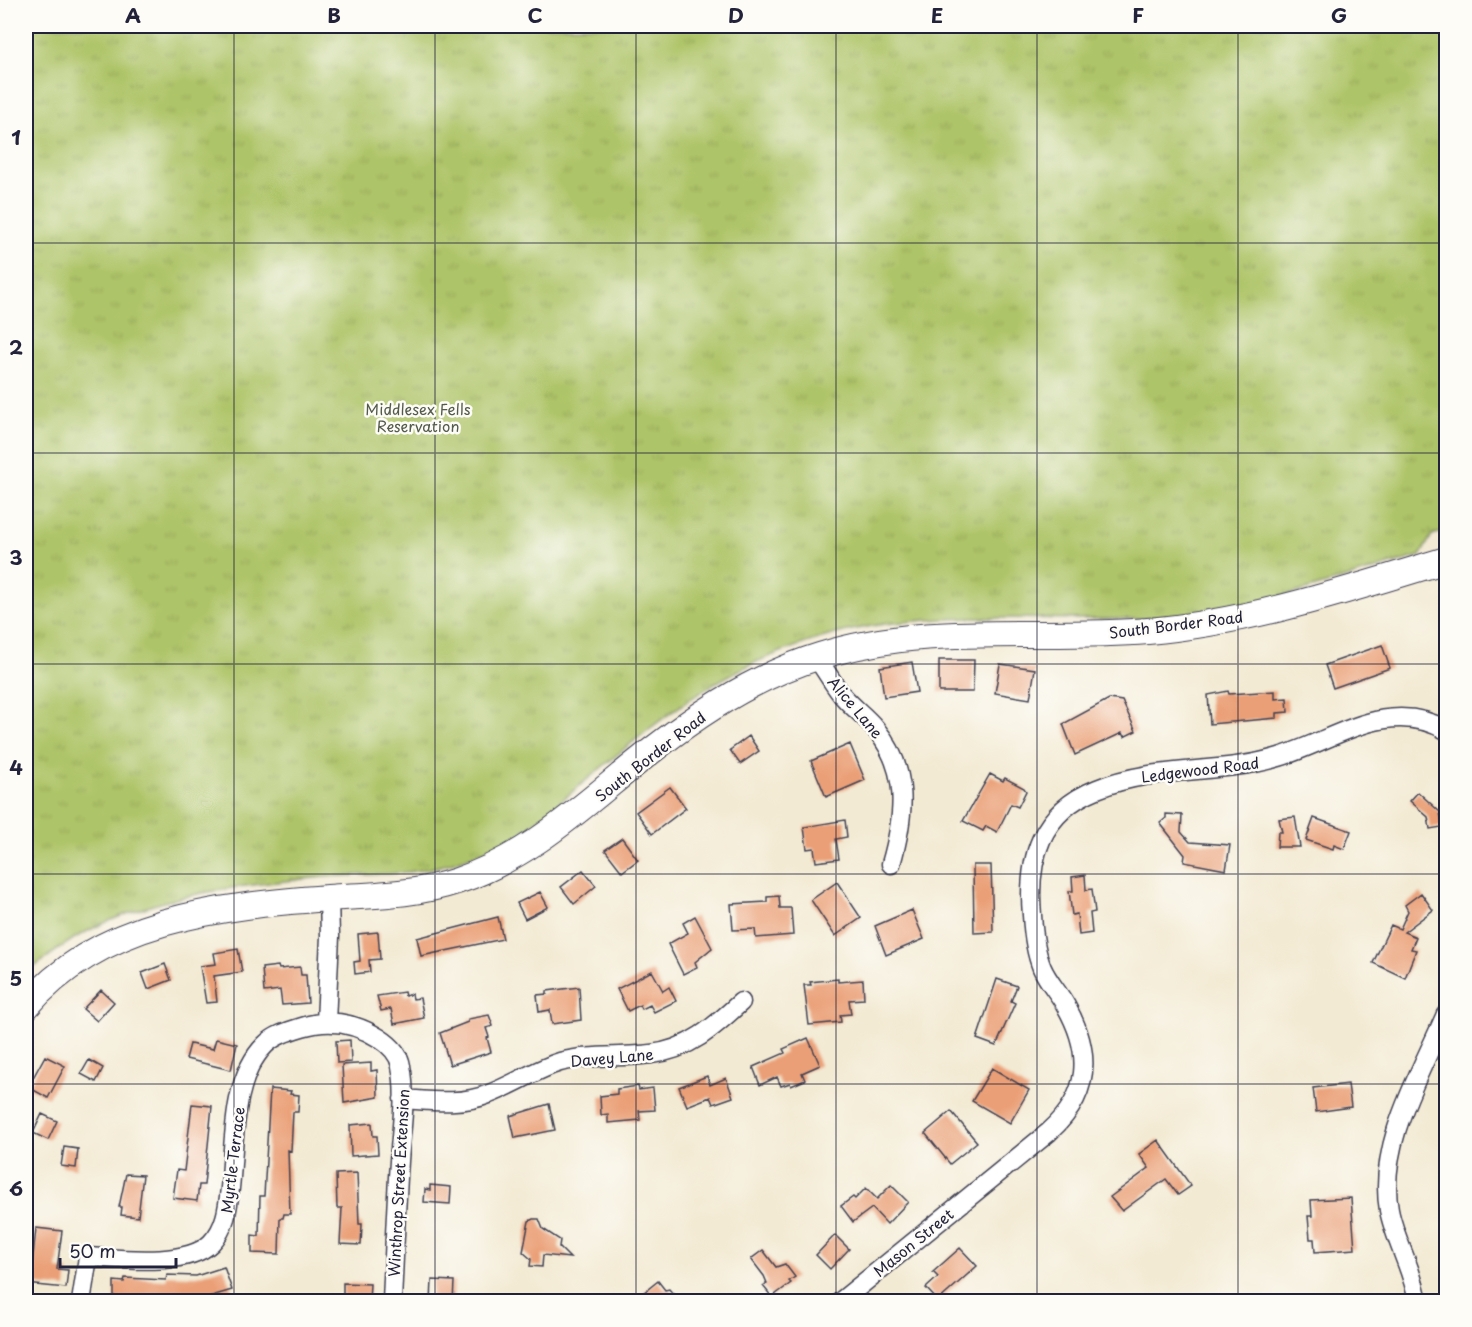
<svg xmlns="http://www.w3.org/2000/svg" width="1472" height="1327" font-family="'Playpen Sans',sans-serif">
<style>
.park{fill:url(#park-tufts);stroke:#687352;stroke-width:1.5}
.building{fill:#ea9f76}
.lines{fill:none;stroke-linecap:round;stroke-linejoin:round}
.minor-casing{stroke:#414052;stroke-width:21}
.secondary-casing{stroke:#414052;stroke-width:28}
.minor{stroke:#fff;stroke-width:18}
.secondary{stroke:#fff;stroke-width:26}
.grid{fill:none;stroke:#22223b;stroke-width:1.5;stroke-opacity:0.55}
.labels{text-anchor:middle;dominant-baseline:central;stroke-width:5;stroke-linejoin:round;paint-order:stroke}
.park-label{font-size:15px;fill:#535b4b;stroke:#fdfcf7}
.street-label{font-size:15px;fill:#22223b;stroke:#fdfcf7}
.neatline{fill:none;stroke:#22223b;stroke-width:2}
.grid-label{font-size:20px;text-anchor:middle;font-weight:bold;fill:#22223b}
</style>
<defs>
<pattern id="park-tufts" width="24" height="20" patternUnits="userSpaceOnUse" patternTransform="scale(1.5)"><rect width="24" height="20" fill="#aec468"/><path d="M3 7l-1-3M5 7V3M7 7l1-3M15 17l-1-3M17 17v-4M19 17l1-3" fill="none" stroke="#95a85b"/></pattern>
</defs>
<rect width="100%" height="100%" fill="#fdfcf7"/>
<filter id="ink" filterUnits="userSpaceOnUse"><feTurbulence type="fractalNoise" baseFrequency=".0167" numOctaves="2"/><feDisplacementMap in="SourceGraphic" scale="12" xChannelSelector="R" yChannelSelector="G"/><feConvolveMatrix kernelMatrix="1 2 1 2 8 2 1 2 1" color-interpolation-filters="sRGB"/></filter>
<filter id="wash" filterUnits="userSpaceOnUse"><feTurbulence type="fractalNoise" baseFrequency=".008" numOctaves="4" result="noise"/><feDisplacementMap in="SourceGraphic" scale="24" xChannelSelector="R" yChannelSelector="G"/><feGaussianBlur stdDeviation="1.35" result="paint"/><feColorMatrix in="noise" values="0 0 0 0 0 0 0 0 0 0 0 0 0 0 0 0 0 1.4 0 .05"/><feComposite in="paint" operator="in"/></filter>
<g filter="url(#wash)">
<rect width="100%" height="100%" fill="#f3ead3"/>
<path class="park" d="M26,26H1446V531L1432,535L1420,556C1339,579 1243,614 1159,618C1068,622 975,612 885,624C845,629 805,642 768,657C675,694 597,776 517,836C485,852 451,866 415,871C385,876 354,874 324,877C241,885 156,894 82,934C62,945 44,960 26,973Z"/>
<g id="blocks">
<path class="building" d="M1382,645L1390,668L1333,688L1325,665Z
M939,660H974L973,692H939Z
M912,662L917,692L884,697L880,667Z
M1000,664L1035,669L1030,699L995,693Z
M1228,691L1229,694L1275,691V699L1287,698L1288,712L1277,713V718L1210,724L1208,695Z
M1109,699L1122,701L1136,731L1124,737L1122,733L1075,755L1063,724Z
M749,736L759,751L740,764L730,750Z
M850,744L865,780L826,797L811,761Z
M990,774L1003,781L1005,778L1024,788L1026,791L1018,807L1011,804L997,832L986,826L983,831L963,821Z
M670,787L686,808L652,834L636,812Z
M1418,792L1440,812L1442,827L1430,829L1428,817L1410,801Z
M1166,814L1182,815L1181,832L1190,842L1230,845L1226,870L1184,862L1185,855L1160,823L1166,818Z
M1295,817L1300,847H1277L1278,832H1282L1279,819Z
M1314,818L1351,831L1344,849L1334,845L1333,849L1306,840Z
M845,820L847,837L836,839L839,859L816,862L814,848L807,849L804,827Z
M622,838L638,860L622,872L605,850Z
M973,865H991L993,932L974,933Z
M583,870L596,886L574,904L561,887Z
M1085,875L1086,890L1092,889L1095,912L1090,913L1092,933L1079,935L1077,914L1072,915L1069,891H1073L1072,877Z
M837,882L861,918L835,936L811,900Z
M540,892L548,907L525,919L517,903Z
M1421,893L1433,910L1404,932L1416,937L1411,949L1416,950L1405,978L1373,963L1391,925L1400,929L1408,911L1405,905Z
M779,896L780,908H791L793,935L756,938L755,929L733,930L731,904L767,902V897Z
M912,910L924,939L886,955L875,926Z
M695,916L712,948L695,962L697,967L683,974L668,944L688,933L683,923Z
M498,917L503,939L421,956L417,938Z
M378,932L380,959L369,960L370,972L355,974L354,962L360,961L358,934Z
M238,949L242,972L214,976L217,1002L206,1003L200,966L216,964L214,953Z
M165,964L171,980L148,989L142,973Z
M278,966L279,969L300,967L301,975H306L308,1003L282,1005L280,990L264,992L262,968Z
M652,971L663,991L669,987L676,1001L654,1012L650,1005L642,1009L640,1005L628,1011L617,989Z
M838,979V982L863,980L864,999L849,1000L851,1014L840,1015L841,1022L809,1025L804,985H811L810,982Z
M997,979L1017,986L1011,1001L1015,1003L996,1046L977,1039Z
M579,987L581,1020L552,1024L550,1010L539,1012L537,995L547,994V991Z
M101,990L114,1002L97,1021L83,1009Z
M404,992L405,996L412,994L413,999L420,998L424,1018L394,1024L391,1009L381,1011L377,996Z
M489,1015L493,1026L486,1028L489,1037L487,1038L491,1052L450,1065L440,1033L468,1022V1019Z
M808,1038L820,1065L802,1073L805,1080L791,1086L790,1083L781,1086L777,1077L760,1085L753,1067L785,1053L783,1049Z
M216,1039L237,1044L231,1070L186,1059L190,1044L213,1049Z
M350,1040L351,1062L337,1063L336,1041Z
M45,1056L65,1066L48,1098L28,1087Z
M89,1060L103,1068L96,1082L81,1074Z
M371,1063V1071L377,1070L378,1097L344,1103L342,1065Z
M992,1068L1029,1090L1010,1123L972,1101Z
M707,1076L710,1085L726,1078L733,1097L713,1104L710,1097L687,1106L679,1087Z
M1348,1084L1351,1107L1316,1112L1313,1088Z
M638,1086L639,1090L653,1088L655,1110L639,1111L640,1120L608,1123V1114L601,1115L600,1096L617,1094V1089Z
M270,1089L291,1091L290,1094L299,1095L298,1112H293L291,1151L288,1150L290,1214H284L283,1218H280L279,1254L252,1253V1235L259,1236L260,1196H264Z
M192,1104L212,1106L204,1185H199L197,1201L173,1198L177,1170L184,1171Z
M549,1104L555,1130L515,1138L510,1116Z
M951,1111L977,1142L950,1164L925,1133Z
M42,1114L57,1121L48,1140L33,1133Z
M372,1123L373,1136H377L378,1154L351,1156L350,1125Z
M1158,1140L1191,1186L1178,1195L1166,1179L1122,1211L1110,1197L1149,1168L1139,1154Z
M64,1147L78,1149L76,1168L61,1166Z
M357,1173L359,1224H362L361,1245L340,1244L342,1208H337L336,1174Z
M126,1174L143,1175L138,1217L121,1215L122,1207H119Z
M430,1185L451,1187L450,1204L424,1202L425,1189L430,1190Z
M891,1185L908,1202L887,1224L872,1208L853,1222L841,1206L853,1197L855,1199L866,1188L877,1199Z
M1351,1198L1355,1249L1315,1252L1314,1239H1310L1308,1216H1312L1311,1200Z
M533,1219H539L543,1229L560,1240L559,1247L570,1258L543,1255L542,1267L530,1266L531,1259L523,1252L529,1221Z
M36,1228L62,1231L57,1269L68,1270L66,1288L26,1284L27,1266H32Z
M835,1235L849,1249L830,1269L816,1255Z
M960,1248L977,1266L938,1301L926,1288L938,1277L933,1272Z
M763,1250L776,1267L785,1264L795,1277L789,1281L791,1283L772,1297L763,1286L767,1283L764,1276L751,1259Z
M224,1267L232,1290L205,1298L146,1295V1302L114,1300V1281L124,1282L125,1278L166,1280L167,1275L196,1276Z
M432,1280L454,1281L453,1302H431Z
M658,1281L665,1290L669,1289L680,1302H636L635,1295L643,1293Z
M343,1283L370,1284L369,1302H350V1297H343Z"/>
</g>
</g>
<g filter="url(#ink)">
<use href="#blocks" fill-opacity="0" stroke="#414052" stroke-width="1.5"/>
<g class="lines">
<g class="minor-casing">
<path id="minor" d="M816,657C825,669 833,684 842,695C852,707 865,716 875,728C910,770 905,815 891,864
M326,1022L330,936L329,898
M403,1099C432,1101 462,1105 489,1094C513,1085 535,1070 560,1062C590,1054 621,1058 651,1054C689,1050 714,1027 741,1002
M81,1302L88,1257C120,1259 187,1267 211,1243C226,1228 228,1207 230,1188C235,1143 231,1079 265,1045C275,1035 289,1031 302,1027C330,1018 355,1023 379,1038C390,1045 399,1053 401,1066C407,1096 401,1130 399,1161C396,1208 394,1255 392,1302
M840,1302L1049,1132C1090,1095 1093,1054 1066,1006C1059,993 1048,982 1042,968C1035,951 1033,932 1032,915C1027,859 1040,812 1097,789C1155,765 1220,775 1279,757C1335,740 1388,697 1446,730
M1418,1302C1413,1269 1395,1241 1389,1210C1377,1144 1421,1073 1446,1014"/>
</g>
<g class="secondary-casing">
<path id="secondary" d="M26,1007C100,919 220,906 328,898C371,895 415,895 457,881C538,854 593,795 659,745C708,707 761,674 820,656C927,622 1038,640 1148,631C1251,622 1348,590 1446,560"/>
</g>
<use href="#minor" class="minor"/>
<use href="#secondary" class="secondary"/>
</g>
</g>
<path class="grid" d="M234,26V1302M435,26V1302M636,26V1302M836,26V1302M1037,26V1302M1238,26V1302M26,243H1446M26,453H1446M26,664H1446M26,874H1446M26,1084H1446"/>
<g class="labels">
<g class="park-label">
<text x="418" y="408">Middlesex Fells<tspan x="418" dy="17">Reservation</tspan></text>
</g>
<g class="street-label">
<text transform="translate(1176 624) rotate(-7)">South Border Road</text>
<text transform="translate(856 707) rotate(50)">Alice Lane</text>
<text transform="translate(650 756) rotate(-38)">South Border Road</text>
<text transform="translate(1200 769) rotate(-7)">Ledgewood Road</text>
<text transform="translate(612 1057) rotate(-5)">Davey Lane</text>
<text transform="translate(232 1160) rotate(-83)">Myrtle Terrace</text>
<text transform="translate(398 1183) rotate(-87)">Winthrop Street Extension</text>
<text transform="translate(913 1242) rotate(-39)">Mason Street</text>
</g>
</g>
<rect width="1472" height="1327" fill="none" stroke="#fdfcf7" stroke-width="66"/>
<path d="M60 1258v9h116v-9" fill="none" stroke="#22223b" stroke-width="3"/>
<text x="69" y="1258" font-size="18" fill="#22223b" stroke="#fdfcf7" stroke-width="4.5" paint-order="stroke">50 m</text>
<rect x="33" y="33" width="1406" height="1261" class="neatline"/>
<g class="grid-label">
<text x="133" y="23">A</text>
<text x="334" y="23">B</text>
<text x="535" y="23">C</text>
<text x="736" y="23">D</text>
<text x="937" y="23">E</text>
<text x="1138" y="23">F</text>
<text x="1339" y="23">G</text>
<text x="16" y="145">1</text>
<text x="16" y="355">2</text>
<text x="16" y="565">3</text>
<text x="16" y="775">4</text>
<text x="16" y="986">5</text>
<text x="16" y="1196">6</text>
</g>
</svg>
